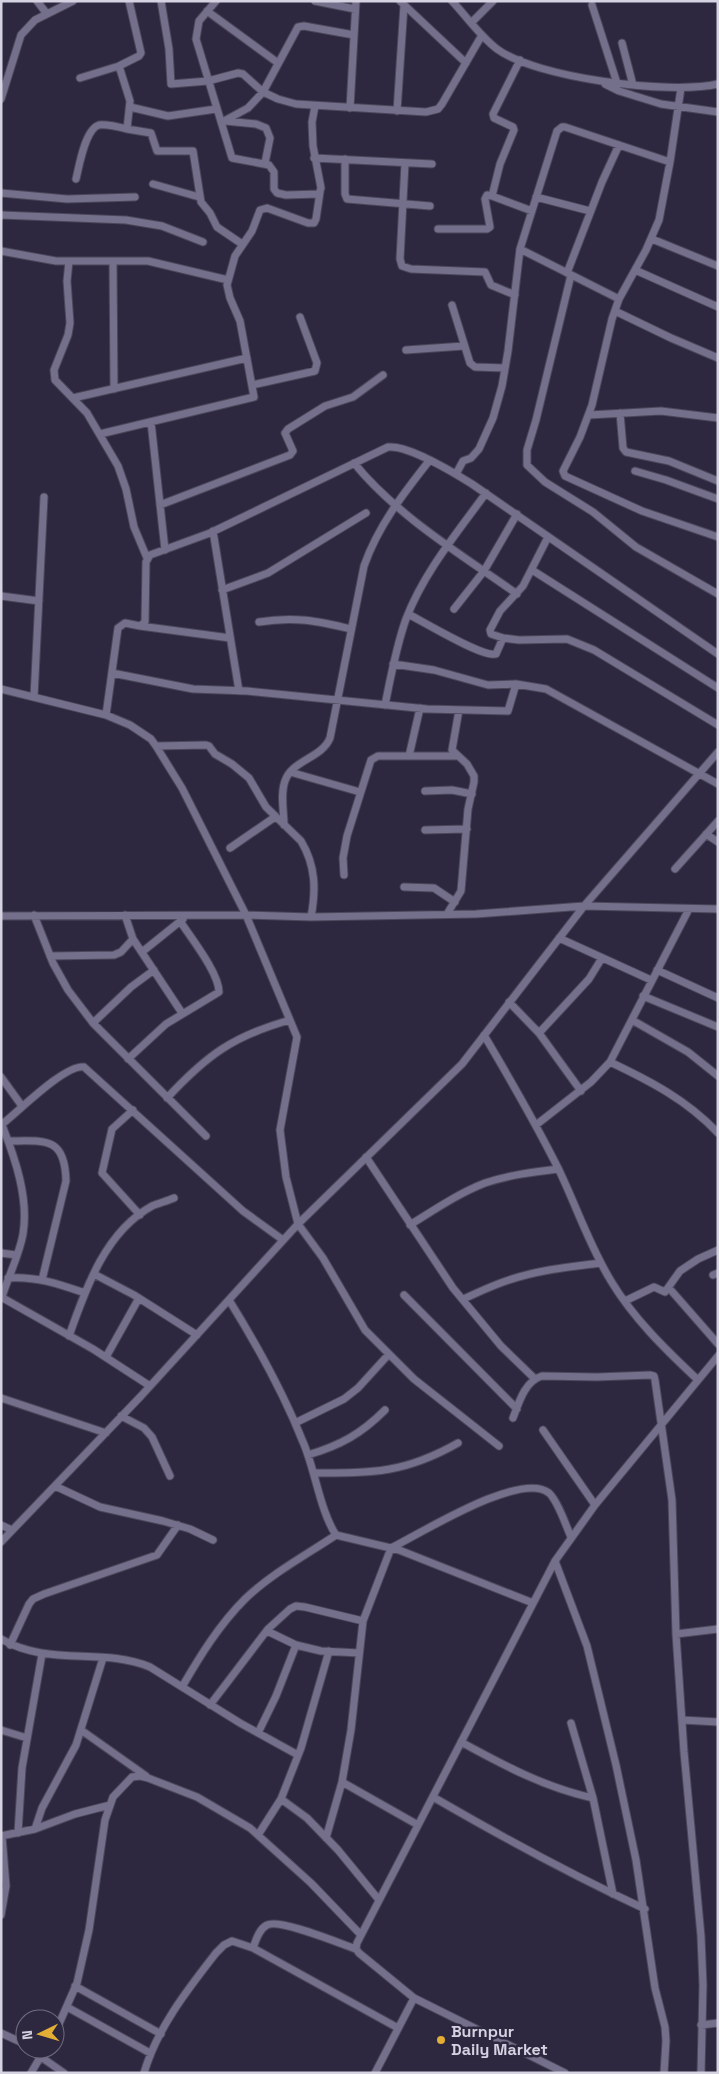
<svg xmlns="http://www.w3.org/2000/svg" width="719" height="2074" font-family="'Space Grotesk',sans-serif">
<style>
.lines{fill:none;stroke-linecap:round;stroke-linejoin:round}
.street-casing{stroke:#4b465a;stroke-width:9}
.street{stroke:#746f8a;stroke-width:7}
.poi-dot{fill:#e3ae35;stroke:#2d283f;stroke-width:2}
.labels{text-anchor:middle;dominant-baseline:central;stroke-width:5;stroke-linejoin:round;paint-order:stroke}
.poi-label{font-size:16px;font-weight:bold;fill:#d5d2e2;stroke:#2d283f;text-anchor:start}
</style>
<rect width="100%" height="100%" fill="#2d283f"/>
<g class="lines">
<g class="street-casing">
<path id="street" d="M37,1L47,14
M129,1L141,53L139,56L119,66L130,101L127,129L151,133L157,151H193L201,202L210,213L217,227L242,244
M161,1L169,49L171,84L208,81L238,73L243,74L263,92L278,99L296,104L426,112L438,109L442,104L482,35
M216,1L199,21L196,39L232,158L269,165L274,172V189L277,193L286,195L319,194L321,188L313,146L312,122L315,106
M315,1L355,9
M400,1L466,63
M452,1C467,17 480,36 497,49C536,78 670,95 718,84
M592,5L617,83
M207,11L278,63
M471,23L493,1
M622,43L633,85
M80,78L119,66
M605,84L619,91L661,104L718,112
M681,88L670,162L659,220L646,250L619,299L612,319L592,405L580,437L563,471L565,476L642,511L718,537
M1,99L21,35L35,20L73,1
M130,107L168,116L216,109
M350,108L356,1
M397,111L404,5
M224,121L248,108L263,92L298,27L304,26L354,35
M225,121L256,124L266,128L270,138L265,163
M314,158L432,164
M345,159V194L347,199L430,206
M405,163L400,259L402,266L411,269L485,272L491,285L515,295
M76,179C79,167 85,129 99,125C107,124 119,127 127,129
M153,184L199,197
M1,193L67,199L135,197
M492,196L532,211
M536,197L590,211
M1,215L126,220L162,226L203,242
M438,229H487L490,227L485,199L487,195L492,196L500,164L514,130L513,127L494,118L493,114L520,60
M652,239L718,266
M520,249L619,299
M1,251L56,261H148L228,280
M69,261L67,281L70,323L68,335L54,370L55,380L87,413L118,466L126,489L134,527L147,558
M113,261L114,389
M635,270L718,307
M567,273L602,182L619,145
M571,275L536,420L527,450V465L545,482L593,512L636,547L718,594
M452,305L470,363L475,367L505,368
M615,311L671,338L718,358
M406,350L464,346
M252,385L315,371L317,363L300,317
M73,398L247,358
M620,413L623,448L626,452L669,461L718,481
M589,415L661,411L718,418
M151,422L165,550
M100,434L254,397L240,321L230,298L227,285L235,256L252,231L260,210L267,208L308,223H314L316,219L320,192
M354,463C397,516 462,555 517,594
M635,471L666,480L718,499
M456,474L463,461L471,458L479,449L493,418L502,386L508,351L520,249L557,131L562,127H565L670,162
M160,505L290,455L293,451L285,433L288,429L325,406L353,397L383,375
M213,531L239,691
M548,537L523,586L500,611L490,630L491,634L503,638L519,640L567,639L594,650L718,725
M532,570L718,688
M222,590L268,573L366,513
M1,596L39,601
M454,609L484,571L517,514
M408,614C424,622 483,658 496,654L503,638
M259,622C294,616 318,621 351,629
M140,626L230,638
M393,664L434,670L488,685L516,684L546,689L718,784
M112,673L193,689L247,691L427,709L508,711L516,684
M1,689L106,715L130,725L151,739L156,746L182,788L246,915L297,1037L280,1130L286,1177L298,1224L323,1258L365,1330L414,1379L499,1446
M34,697L44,497
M385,705C391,676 396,647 406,619C424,572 457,533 486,493
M106,715L118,628L125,623L140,626L145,622L146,562L150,555L210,533L388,447C408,445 453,472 472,484L718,654
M156,746L206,745L209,746L215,754L232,764L249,778L266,807L301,841C316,866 316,890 311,917
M409,756L420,708
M290,772L360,792
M425,791L452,790L472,794
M284,825C284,812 280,794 285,781C292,760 322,758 330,738L364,566C378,526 403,494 429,461
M425,830L467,829
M706,834L718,842
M230,848L275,817
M675,869L718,821
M344,875L343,858L347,836L371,760L378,756H458
M404,887L434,888L455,902
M447,914L461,891L468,809L474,782V776L467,764L452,750L459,710
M34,915L53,963L68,990L93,1023L206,1136
M125,915L133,939L182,1013
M1,916L246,915L311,917L476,914L584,906L718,909
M559,938L651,980
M142,952L183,919
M50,956L114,955L121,952L133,939
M657,970L718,998
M643,996L718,1027
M509,1002L539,1033L581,1091
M632,1020L688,1052L718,1076
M93,1023L131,987L154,970
M539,1033L589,979L602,958
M484,1035C510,1079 535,1122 558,1168C576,1205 589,1245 611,1281C633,1318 666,1350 698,1380
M128,1059L166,1024L219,992C219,973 191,938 180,921
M610,1062C650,1081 687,1100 718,1133
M1,1077L22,1106
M167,1098C207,1055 233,1036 290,1020
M133,1110L112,1129L102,1173L140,1215
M1,1125C17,1113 65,1064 84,1067L243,1211L283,1240
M2,1125C15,1158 29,1198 23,1234C19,1256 8,1277 2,1297
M536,1125L591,1082L610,1062L689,909
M8,1141C45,1141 65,1136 66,1181L42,1280
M366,1157L453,1288L501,1346L534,1378
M410,1225C434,1210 459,1193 485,1183C509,1175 533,1172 558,1169
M1,1253L16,1255
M94,1274L134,1295L197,1335
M713,1275L718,1273
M8,1278C36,1276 59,1284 85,1293
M669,1288L718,1344
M404,1295L517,1409
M1,1297L93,1349L150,1386
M463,1299C477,1293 491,1286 506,1281C537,1270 569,1267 601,1263
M229,1300C257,1345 283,1392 303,1442C315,1469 320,1511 336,1535L399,1550L533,1603
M625,1301L654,1287L665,1292L680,1271L698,1259L718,1250
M69,1336C86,1288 105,1232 152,1206C159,1203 167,1201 174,1198
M106,1357L139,1298
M1,1398L106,1433
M121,1416L144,1428L152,1437L170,1476
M513,1418C519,1402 525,1381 542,1376L597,1377L650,1375L654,1376L655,1380L672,1500L676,1634L684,1752L701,1936L703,1985L701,2073
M295,1423L344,1399L358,1388L389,1354
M543,1430L595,1505
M308,1455C341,1445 361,1434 385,1410
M314,1473C374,1473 405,1473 458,1443
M55,1486L100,1507L163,1521L190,1529L213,1540
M1,1525L12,1530
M1,1542L141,1396L298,1224L462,1064L584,906L718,752
M555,1561L587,1646L616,1765L636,1860L655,1988L665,2027L666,2041L664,2073
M267,1631L296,1645L321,1651L359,1653
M676,1634L718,1629
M1,1639C49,1667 102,1647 150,1667L240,1723L298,1755
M10,1645L29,1604L33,1599L44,1594L157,1555L178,1525
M182,1687C200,1656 219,1625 245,1599C271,1574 306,1555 336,1535
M210,1705L268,1629L290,1609L296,1606L305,1607L363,1621
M682,1720L718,1722
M571,1723L593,1798L613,1894
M1,1730L27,1738
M81,1730L146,1776
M258,1733L276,1696L296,1645
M461,1742C503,1765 546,1788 593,1798
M342,1782L418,1825
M433,1797C502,1837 572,1875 645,1909
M281,1799L307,1818L338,1850L379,1900
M35,1829L42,1808L76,1745L103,1658
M18,1833L22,1768L42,1654
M258,1835L281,1799L301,1748L329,1651
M1,1836L35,1829L75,1814L110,1805
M326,1838L342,1782L351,1730L363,1621L391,1548C420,1534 521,1470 549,1493C558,1501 566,1526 571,1537
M1,1915L6,1886L2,1836
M253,1948C256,1940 259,1929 267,1925C279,1918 341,1944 356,1949
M75,1986L161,2034
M67,2007L150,2053
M701,2025L718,2023
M1,2033L25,2044
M55,2033L77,1983L89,1930L105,1820L113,1797L132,1777L140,1776L148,1778L197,1797L250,1828L311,1883L361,1935
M34,2049L43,2053
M41,2057L64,2073
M31,2073L45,2049
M144,2073C157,2028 188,1989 216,1953L224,1945L232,1941L253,1948L398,2028
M375,2073L414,1998
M565,2073L414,1998L359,1953L356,1949L357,1943L555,1561L595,1505L718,1356"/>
</g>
<use href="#street" class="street"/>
</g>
<circle class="poi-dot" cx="441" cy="2040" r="5"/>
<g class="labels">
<g class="poi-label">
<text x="451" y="2031">Burnpur<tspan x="451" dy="18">Daily Market</tspan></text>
</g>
</g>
<rect width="719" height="2074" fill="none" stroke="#d5d2e2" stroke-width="5"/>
<g transform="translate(40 2034) rotate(265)"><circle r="24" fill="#2d283f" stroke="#706c80"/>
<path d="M0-4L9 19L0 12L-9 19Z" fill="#e3ae35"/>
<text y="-8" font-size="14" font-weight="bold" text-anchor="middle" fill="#d5d2e2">N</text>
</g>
</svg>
